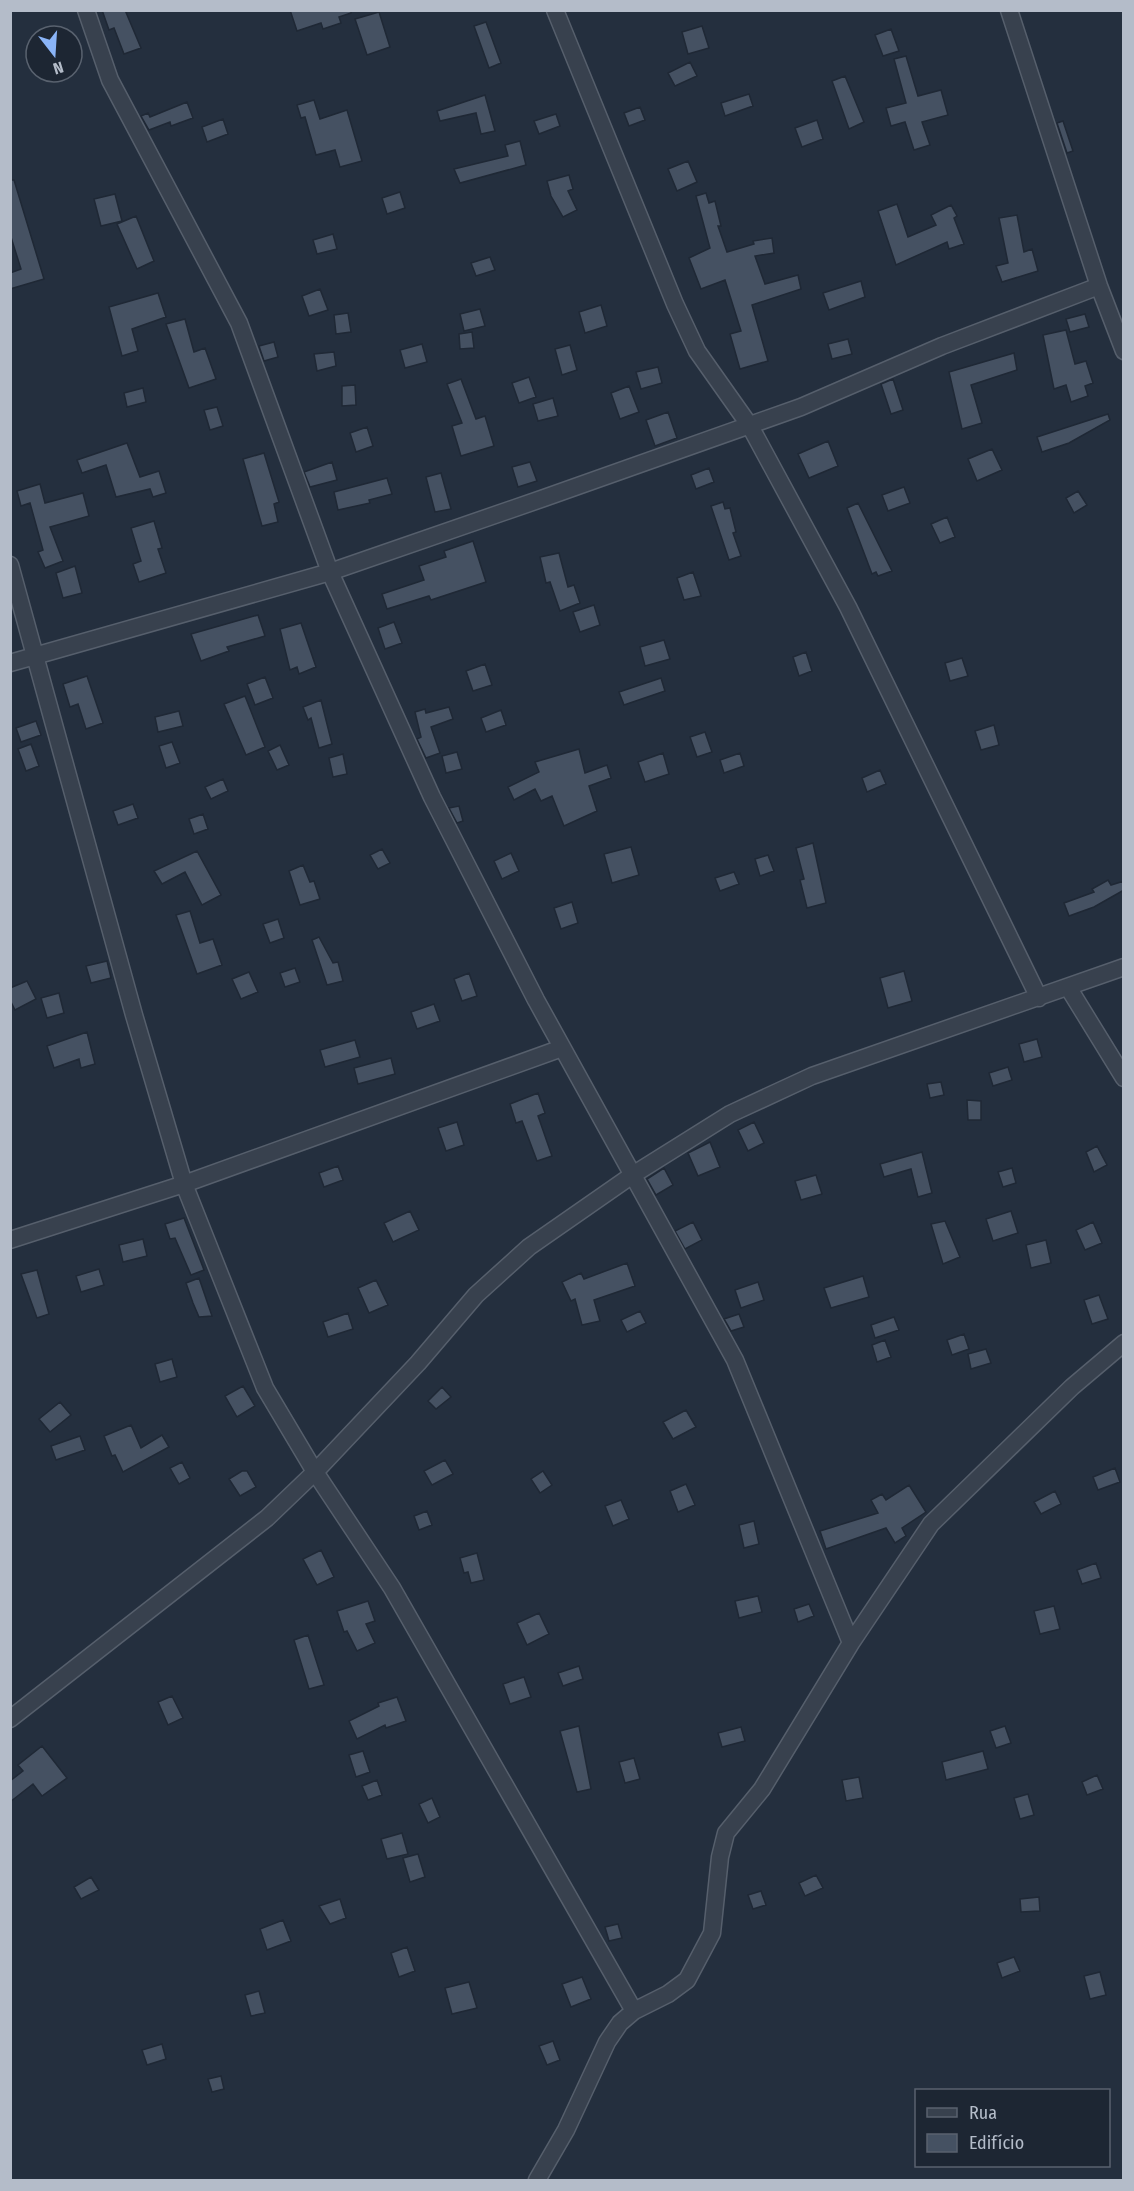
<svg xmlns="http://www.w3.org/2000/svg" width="1134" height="2191" font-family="'Fira Sans Condensed',sans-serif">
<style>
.building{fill:#455162;stroke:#1f2835;stroke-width:1.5}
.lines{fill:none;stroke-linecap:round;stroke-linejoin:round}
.minor-casing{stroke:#565f6c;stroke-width:19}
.minor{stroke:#38414e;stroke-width:16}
</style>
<rect width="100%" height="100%" fill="#242f3e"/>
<path class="building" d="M102,10H125L141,48L124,54L114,28L109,30Z
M290,10H351V13L339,17L341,23L323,29L321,23L297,31Z
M379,12L390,47L367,55L355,19Z
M486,22L501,63L489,68L474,26Z
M702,26L709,48L688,54L682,32Z
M891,29L899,51L883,56L875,35Z
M906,56L918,96L941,90L948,115L922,122L930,145L914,150L905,122L891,126L886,108L906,103L894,59Z
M690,62L697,76L675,86L668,73Z
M845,76L864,122L849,129L832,81Z
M749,94L753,106L725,116L721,103Z
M485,95L495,131L481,134L476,113L440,121L437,111Z
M314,100L320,119L347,110L362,161L340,167L335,150L316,155L305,117L301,118L297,105Z
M187,102L193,118L171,126L170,122L149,130L141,116L148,113L150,117Z
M640,107L645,120L629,126L624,113Z
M556,114L560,126L539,134L534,121Z
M223,119L228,134L207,142L202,127Z
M817,120L823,139L802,147L795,128Z
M1063,121L1073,151L1067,153L1057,123Z
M520,141L526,165L460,183L454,169L508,156L505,145Z
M688,161L697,182L677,191L668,169Z
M569,175L573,189L568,191L577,210L563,217L551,196L547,181Z
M10,180H14L44,279L10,289V273L21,269L10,234Z
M400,192L405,208L387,214L382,198Z
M706,193L709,203L715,201L721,226H718L727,252L754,244L753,241L772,238L774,253L755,256L765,284L798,275L801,289L752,305L768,361L740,369L730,334L741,331L725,280L701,289L689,258L710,248L696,196Z
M115,194L122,221L101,226L94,199Z
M897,204L908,237L936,225L931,215L951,205L957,216L954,218L964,244L949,249L947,242L896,265L878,211Z
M1017,215L1024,252L1032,249L1038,271L1002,282L996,266L1008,263L999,218Z
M136,216L154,261L137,269L117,224Z
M333,234L337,249L317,254L313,240Z
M490,257L495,270L476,276L471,263Z
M861,281L865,297L829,310L823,293Z
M320,289L328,310L309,316L302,296Z
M158,293L166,317L132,329L138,351L122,356L109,307Z
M601,305L607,326L585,333L579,312Z
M480,309L485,326L464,331L460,314Z
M348,313L351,332L336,334L334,315Z
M1085,314L1089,327L1070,332L1066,319Z
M185,319L194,352L205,348L216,379L189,388L166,324Z
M1066,330L1075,364L1086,361L1093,383L1085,386L1088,396L1071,402L1066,385L1054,389L1043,335Z
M472,332L474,348L460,349L459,334Z
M848,339L852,354L832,359L828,344Z
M274,342L278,357L264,361L259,346Z
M422,344L427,362L405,368L400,350Z
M570,345L577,370L562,375L555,349Z
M334,352L336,366L317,371L314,354Z
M1014,353L1017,370L971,385L982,423L962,429L949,372Z
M658,367L662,383L641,389L636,372Z
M529,377L536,397L519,403L512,383Z
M461,379L476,419L485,416L494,446L461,456L452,426L462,423L447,384Z
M893,379L903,410L891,414L881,384Z
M355,385L356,405L342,406V386Z
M629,386L639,412L620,419L611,393Z
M143,388L146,402L127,407L124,393Z
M553,398L558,416L538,421L533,404Z
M217,407L223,426L210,430L204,410Z
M668,412L677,438L655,446L646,420Z
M1108,414L1110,420L1069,443L1042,452L1037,437Z
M367,427L373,446L356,452L350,433Z
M828,441L838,466L809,478L798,454Z
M127,443L140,477L159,471L166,493L153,497L150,489L116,497L106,465L82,473L77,460Z
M992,449L1002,470L977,481L968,459Z
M264,453L279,502L274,504L278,522L262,526L243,459Z
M332,462L337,480L310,487L304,472Z
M530,462L537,481L518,487L512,467Z
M709,468L714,482L696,489L691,475Z
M441,473L451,509L435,512L426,477Z
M387,478L392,494L369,500L370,503L338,510L334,492Z
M40,484L45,503L83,493L89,516L50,527L63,561L45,568L38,552L43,550L30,503L21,506L17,491Z
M904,487L910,503L888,511L882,495Z
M1078,491L1087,505L1074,513L1066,498Z
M723,502L725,509L730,508L736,532L733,533L741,556L729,560L711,506Z
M858,503L892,571L878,576L876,572L872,574L847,508Z
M947,517L955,537L940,543L931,524Z
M154,521L162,548L158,549L166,573L139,582L133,564L141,561L131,528Z
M473,541L486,582L431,600L429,596L387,609L382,594L424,580L419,566L446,557L444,551Z
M559,553L568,587L574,585L580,603L560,611L550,582L546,583L540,557Z
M75,566L82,593L63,598L56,573Z
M693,572L701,596L684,600L677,578Z
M594,605L600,625L580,632L573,612Z
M258,615L265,636L227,647L229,651L201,661L191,634Z
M394,622L402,643L385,649L378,628Z
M301,623L316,667L299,674L297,667L290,670L280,629Z
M664,640L670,659L645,666L640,647Z
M806,652L812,671L799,676L793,657Z
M962,658L968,676L950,681L945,663Z
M485,664L492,685L473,691L466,671Z
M87,676L103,723L86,729L78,704L70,707L63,684Z
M265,677L273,698L255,705L247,684Z
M661,678L665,691L624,705L619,692Z
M245,696L265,747L246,755L224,704Z
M321,700L332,744L319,748L311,718L308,720L303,707Z
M449,707L453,719L431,727L440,753L426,758L417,739L421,737L415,712L425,709L426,713Z
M501,710L506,725L486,732L481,718Z
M179,711L183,726L158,732L155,717Z
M36,721L41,735L21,742L16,728Z
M994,725L999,745L981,750L975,731Z
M705,732L712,752L697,757L690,737Z
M172,742L180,763L166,768L159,746Z
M31,744L39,766L26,771L18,749Z
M280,745L289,765L277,770L268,751Z
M579,749L585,773L607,765L611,778L589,786L597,811L564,826L552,796L541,801L535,789L514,800L508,787L539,772L535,762Z
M457,752L462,769L446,773L442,756Z
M663,753L669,774L645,782L638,762Z
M740,753L744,766L724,773L720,760Z
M343,754L347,774L333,777L329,758Z
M880,770L886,784L867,792L862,778Z
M223,779L228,791L211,799L205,787Z
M133,804L138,818L118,825L113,811Z
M459,806L463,821L457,823L449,808Z
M203,814L208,829L194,834L189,819Z
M813,843L826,903L807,908L800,880L804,879L796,848Z
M631,847L639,875L612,883L604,854Z
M382,849L390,863L378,869L370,855Z
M197,851L221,895L202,905L185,872L162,884L154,871Z
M511,853L519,871L502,879L494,861Z
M768,855L774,871L760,876L755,859Z
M303,865L310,882L314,881L320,899L300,905L289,871Z
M734,872L739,884L720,891L715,878Z
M1108,880L1111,885L1124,881V890L1094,907L1069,916L1064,903L1094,892L1092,889Z
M572,902L578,923L561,929L554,908Z
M190,911L200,943L213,939L222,965L197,974L176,915Z
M278,919L284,938L270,943L263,924Z
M319,937L333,963L338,962L343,981L327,985L312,940Z
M107,961L111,978L91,983L86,966Z
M295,968L300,982L285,987L280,973Z
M904,971L912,1001L888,1008L880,978Z
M249,972L258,992L241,999L232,979Z
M469,973L477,996L462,1001L454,979Z
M27,981L36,999L15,1010L10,1000V988Z
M59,993L64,1013L47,1018L41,998Z
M434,1004L440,1021L417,1029L411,1012Z
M87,1032L95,1064L81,1068L79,1059L54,1068L47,1046Z
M1037,1039L1042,1057L1024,1062L1019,1044Z
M355,1040L360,1057L325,1067L320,1050Z
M391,1058L395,1074L358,1084L354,1068Z
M1008,1067L1012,1080L993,1086L989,1073Z
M941,1082L944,1095L930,1098L927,1084Z
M538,1093L545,1113L538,1116L552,1156L537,1161L522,1121L516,1123L510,1104Z
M967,1100L981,1101V1120H968Z
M457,1122L464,1145L446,1151L438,1128Z
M754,1122L764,1143L748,1151L738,1130Z
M710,1142L720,1167L698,1176L688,1153Z
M1097,1146L1107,1165L1094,1172L1086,1152Z
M922,1152L932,1193L918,1197L911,1169L884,1177L880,1164Z
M338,1166L343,1180L324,1187L319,1173Z
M664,1168L673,1185L656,1195L647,1179Z
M1012,1168L1016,1183L1003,1187L998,1172Z
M816,1175L822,1194L801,1200L795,1181Z
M410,1211L419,1230L393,1242L384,1223Z
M1011,1211L1018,1233L993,1241L986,1219Z
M184,1218L204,1270L191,1275L175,1238L170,1239L165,1224Z
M945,1221L960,1257L943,1264L931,1224Z
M693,1222L702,1240L685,1249L675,1231Z
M1093,1222L1102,1243L1085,1250L1076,1230Z
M143,1239L147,1256L123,1262L119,1245Z
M1046,1240L1051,1263L1031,1268L1026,1245Z
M627,1263L635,1286L594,1300L600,1321L582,1325L575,1299L571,1301L562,1282L581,1273L584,1279Z
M99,1269L104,1285L81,1292L76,1276Z
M37,1270L49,1314L37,1318L21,1274Z
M863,1276L869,1297L831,1308L824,1288Z
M199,1278L212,1316L199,1317L193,1303L186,1283Z
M376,1280L388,1305L369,1313L358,1288Z
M758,1282L764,1300L741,1308L735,1290Z
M1099,1295L1108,1319L1092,1324L1084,1300Z
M640,1311L646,1323L627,1332L621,1320Z
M348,1313L353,1329L328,1337L323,1322Z
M739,1314L744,1327L731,1331L724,1319Z
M894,1317L899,1330L875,1338L871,1325Z
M964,1334L969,1349L952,1355L947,1340Z
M885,1340L891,1357L877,1362L872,1345Z
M986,1349L991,1363L971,1369L968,1354Z
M172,1359L177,1377L160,1382L155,1364Z
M243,1386L255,1406L237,1417L225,1396Z
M442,1387L451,1397L436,1409L428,1401Z
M60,1402L71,1415L50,1432L39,1419Z
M686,1410L696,1427L673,1439L663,1422Z
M131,1425L141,1448L162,1435L169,1447L123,1472L115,1455L112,1456L104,1436Z
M80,1436L85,1450L56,1460L51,1446Z
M445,1460L453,1474L432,1485L424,1471Z
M182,1462L190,1478L179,1484L170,1468Z
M1115,1468L1120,1482L1098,1490L1093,1477Z
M242,1471H247L256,1487L240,1496L229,1479Z
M543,1471L552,1485L540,1493L531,1479Z
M686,1484L695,1505L678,1512L670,1491Z
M909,1485L926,1512L902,1528L906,1536L895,1543L886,1528L826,1549L820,1531L878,1513L871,1500L882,1494L886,1500Z
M1055,1491L1061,1504L1041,1514L1034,1502Z
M621,1500L629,1519L613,1526L605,1506Z
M427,1511L432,1525L419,1530L414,1516Z
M754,1521L759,1544L744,1548L739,1525Z
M321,1550L334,1577L317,1585L303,1559Z
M477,1553L484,1580L471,1583L468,1572L464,1573L460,1558Z
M1096,1563L1101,1578L1082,1584L1077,1570Z
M758,1596L762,1612L739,1618L735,1601Z
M368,1601L375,1621L366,1624L375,1643L357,1651L347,1631L344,1632L337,1611Z
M809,1604L814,1616L798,1622L794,1609Z
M1054,1606L1060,1629L1040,1634L1034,1611Z
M539,1613L549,1634L527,1645L517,1623Z
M308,1635L324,1685L309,1689L294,1640Z
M579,1666L583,1679L563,1686L558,1673Z
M524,1677L531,1697L510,1704L503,1684Z
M172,1696L183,1718L168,1725L158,1702Z
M397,1697L406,1721L386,1728L385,1725L357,1739L349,1721L379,1706L378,1703Z
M579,1726L591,1789L577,1792L560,1731Z
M1005,1726L1011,1743L996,1748L990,1731Z
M741,1727L745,1741L722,1747L718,1733Z
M42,1746L67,1778L42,1796L33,1784L10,1802V1781L23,1771L18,1765Z
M363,1751L370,1772L356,1777L349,1755Z
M983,1751L988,1769L946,1780L942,1762Z
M634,1758L640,1779L625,1783L619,1762Z
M1097,1775L1103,1789L1087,1795L1082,1782Z
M859,1777L863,1798L846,1801L842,1780Z
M377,1780L382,1795L368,1800L362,1786Z
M1028,1794L1034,1815L1020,1819L1014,1798Z
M432,1798L440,1817L428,1823L419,1804Z
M402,1833L408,1854L387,1859L381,1839Z
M418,1854L425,1877L410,1882L403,1858Z
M816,1875L823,1888L805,1896L799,1883Z
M91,1877L99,1890L81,1899L74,1887Z
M761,1891L766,1905L753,1909L748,1895Z
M1039,1897L1040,1911L1021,1912L1020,1899Z
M340,1899L346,1918L330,1924L319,1906Z
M283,1920L291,1941L267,1950L260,1929Z
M618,1924L622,1938L609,1941L605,1927Z
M407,1947L415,1971L399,1977L391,1953Z
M1014,1957L1020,1971L1002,1978L997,1963Z
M1100,1972L1106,1995L1090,1999L1084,1976Z
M582,1977L591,1999L571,2007L562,1984Z
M469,1982L477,2008L452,2014L445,1988Z
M259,1991L265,2013L251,2016L245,1995Z
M553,2041L560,2060L547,2065L539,2046Z
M162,2044L166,2059L147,2065L142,2050Z
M221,2076L224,2089L212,2092L208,2079Z"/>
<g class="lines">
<g class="minor-casing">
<path id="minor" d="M86,10L110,80L239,323L330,572L432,797L536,1000L735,1360L851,1643
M555,10L675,304L697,351L750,426L848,607L1039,998
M1009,10L1099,286L1124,351
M10,565L134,1015L184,1184L265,1388L315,1472L392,1588L634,2011
M10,663L330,572L544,498L801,407L942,346L1099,286
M1068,987L1124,1078
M10,1240L184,1184L562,1048
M10,1719L267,1518L315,1472L418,1363L476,1295L529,1247L631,1176L730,1114L812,1076L1124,967
M537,2180L566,2130L607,2042L620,2023L634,2011L668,1994L687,1980L712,1933L720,1857L726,1833L762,1789L851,1643L931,1524L1072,1387L1124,1343"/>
</g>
<use href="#minor" class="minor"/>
</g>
<rect width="1134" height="2191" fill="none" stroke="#b4bcc9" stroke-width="24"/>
<rect x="915" y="2089" width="195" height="78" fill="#1d2633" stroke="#59626f" stroke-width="1.5"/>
<rect x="927" y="2108" width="30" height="9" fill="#38414e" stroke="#59626f" stroke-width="1.5"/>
<text x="969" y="2119" font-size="18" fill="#b4bcc9">Rua</text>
<rect x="927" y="2134" width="30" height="18" fill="#455162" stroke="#59626f" stroke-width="1.5"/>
<text x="969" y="2149" font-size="18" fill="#b4bcc9">Edifício</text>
<g transform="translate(54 54) rotate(163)"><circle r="28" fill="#1d2633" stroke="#59626f" stroke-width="1.5"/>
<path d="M0-4.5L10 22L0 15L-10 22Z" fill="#8ab4f8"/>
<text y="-9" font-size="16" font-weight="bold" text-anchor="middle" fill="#b4bcc9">N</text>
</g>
</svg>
